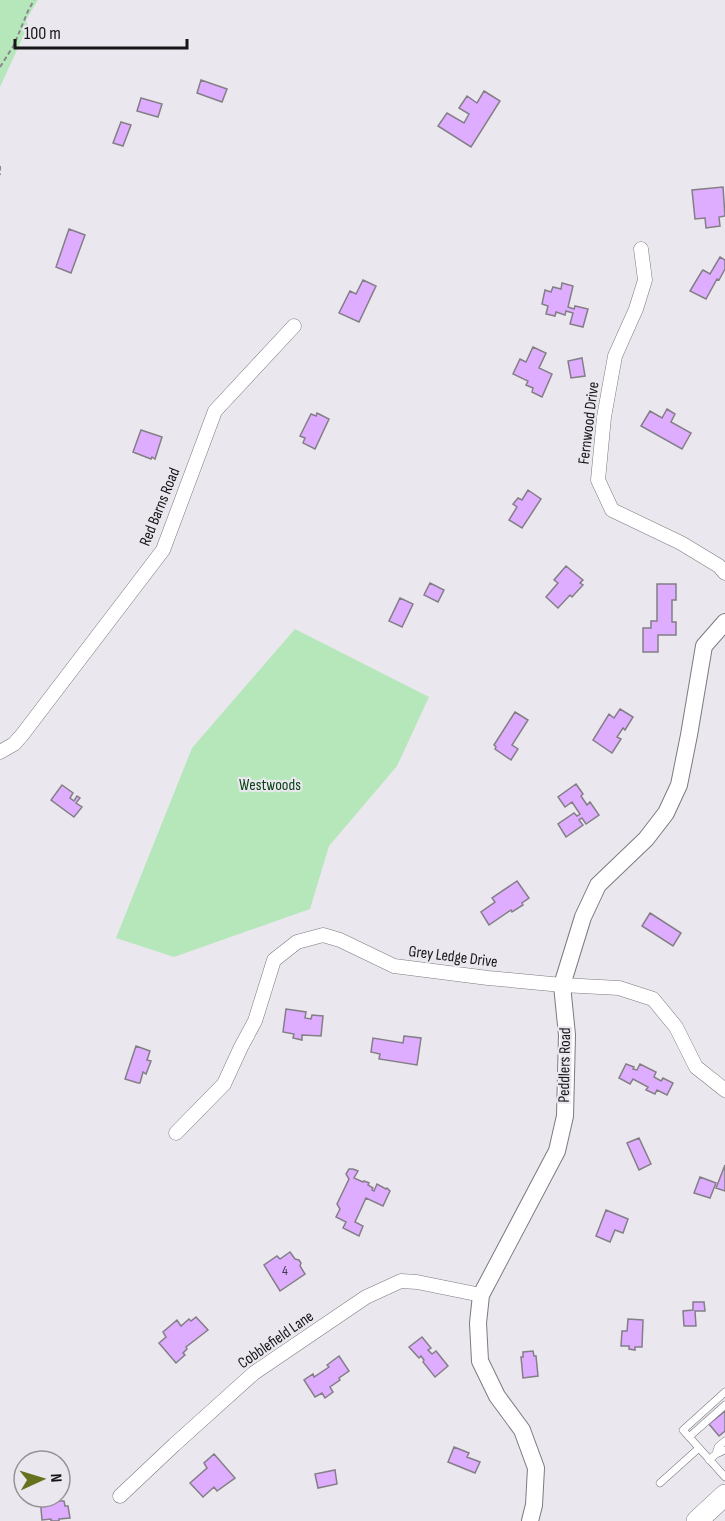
<svg xmlns="http://www.w3.org/2000/svg" width="725" height="1521" font-family="'Sofia Sans Condensed',sans-serif">
<style>
.green{fill:#b6e7bb}
.building{fill:#deadff;stroke:#837f85;stroke-width:1.5}
.lines{fill:none;stroke-linecap:round;stroke-linejoin:round}
.service-casing{stroke:#7d7980;stroke-width:8}
.minor-casing{stroke:#7d7980;stroke-width:15}
.tertiary-casing{stroke:#7d7980;stroke-width:18}
.primary-casing{stroke:#7d7980;stroke-width:22}
.path{stroke:#8a888c;stroke-width:2;stroke-dasharray:4.5 3;stroke-linecap:butt}
.service{stroke:#fff;stroke-width:7}
.minor{stroke:#fff;stroke-width:14}
.tertiary{stroke:#fff;stroke-width:16}
.primary{stroke:#fff;stroke-width:21}
.labels{text-anchor:middle;dominant-baseline:central;stroke-width:4.5;stroke-linejoin:round;paint-order:stroke}
.number-label{font-size:14px;fill:#483b51}
.street-label{font-size:16px;fill:#161517;stroke:#ebe7ee}
.park-label{font-size:16px;fill:#084217;stroke:#ebe7ee}
</style>
<rect width="100%" height="100%" fill="#ebe7ee"/>
<path class="green" d="M0,0H38L26,20L28,26L0,87Z
M295,629L429,697L397,766L329,846L310,909L174,957L116,938L192,748Z"/>
<path class="building" d="M201,80L227,89L222,102L197,93Z
M484,91L500,101L471,147L438,126L447,113L464,123L469,114L459,108L467,96L477,103Z
M141,98L162,104L158,117L137,111Z
M121,122L131,125L123,146L113,143Z
M723,187L725,216L719,217L720,226L706,228L705,218L695,219L692,190Z
M69,229L85,235L71,273L56,267Z
M720,257L725,260V269L719,280L717,279L706,299L690,291L702,271L703,270L710,274Z
M363,280L376,286L359,322L339,313L350,291L356,294Z
M562,283L573,286L568,307L574,309L575,306L588,309L583,327L570,324L573,313L566,311L565,315L556,312L555,316L546,314L548,306L542,304L545,290L551,292L553,287L561,289Z
M533,347L546,353L539,368L552,374L542,397L532,392L533,388L526,385L528,381L513,374L520,359L526,362Z
M582,358L585,376L571,378L568,361Z
M667,409L675,414L671,422L691,433L682,449L641,426L650,411L662,418Z
M317,413L329,419L315,449L303,443L305,438L300,436L311,414L316,416Z
M141,430L162,437L155,459L152,457L151,459L133,452Z
M528,490L541,499L522,528L509,520L517,507L513,504L518,498L522,500Z
M566,566L583,580L580,583L583,585L572,597L570,595L558,608L546,597L558,583L554,580Z
M430,583L444,590L438,602L424,595Z
M657,584H676V600H672V622H676V635H658V652H643V628H651V621H657Z
M400,598L413,604L402,627L389,621Z
M620,709L633,717L625,730L623,728L617,737L621,739L612,753L593,740L609,714L614,718Z
M515,712L528,720L512,745L518,749L511,760L495,749L496,747L494,745Z
M576,784L583,794L581,796L587,805L590,802L599,815L586,824L582,818L579,820L583,825L566,837L558,824L574,813L577,816L580,814L572,802L565,807L558,797Z
M62,785L73,793L70,798L74,801L77,796L80,798L76,803L82,807L74,817L51,800Z
M517,881L529,898L522,903L523,905L512,912L511,910L489,925L481,912L495,902L492,898Z
M650,913L681,933L673,946L642,926Z
M286,1009L306,1012L305,1018L311,1019L312,1015L323,1016L321,1036L302,1035V1040L293,1038L294,1034L283,1032Z
M404,1036L421,1038L417,1065L379,1059L380,1054L371,1052L373,1038L403,1043Z
M136,1046L150,1051L147,1060L151,1061L146,1074L143,1072L140,1083H138L125,1079Z
M626,1064L634,1067L633,1069L637,1070L640,1064L656,1072L654,1077L661,1081L663,1078L673,1083L667,1095L657,1090L655,1094L646,1090L648,1087L633,1079L630,1084L619,1078Z
M639,1138L651,1164L639,1170L627,1143Z
M725,1165V1191L716,1188Z
M349,1169H353L358,1171L354,1178L363,1182L364,1181L369,1183L368,1185L373,1188L372,1190L374,1191L377,1184L386,1189L387,1188L390,1191L383,1206L366,1198L355,1222L363,1226L359,1236L343,1228L346,1222L336,1217L340,1209L337,1204L349,1179L346,1174Z
M700,1177L716,1183L710,1198L694,1193Z
M606,1210L628,1219L623,1233L615,1230L610,1242L596,1236Z
M290,1252L295,1259L299,1260L301,1263L300,1266L305,1274L280,1291L264,1265L277,1256L280,1259Z
M693,1302H704L705,1311H695L696,1326H684L683,1311L693,1310Z
M196,1317L208,1330L186,1347L187,1349L183,1353L185,1355L176,1363L159,1343L166,1337L163,1332L177,1320L181,1326L189,1319L191,1321Z
M628,1319L643,1320L642,1347H635V1350L629,1349V1346H621L622,1331H627Z
M422,1337L431,1348L428,1350L432,1354L436,1351L448,1366L435,1377L423,1362L424,1360L421,1356L419,1358L409,1347Z
M533,1351L534,1356H536L538,1376L523,1378L521,1357H523V1352Z
M339,1356L349,1371L339,1378L340,1380L330,1387L333,1392L325,1398L322,1393L315,1397L304,1380L313,1374L314,1377L329,1367L327,1365Z
M725,1411V1431L719,1436L709,1424Z
M454,1447L469,1453L467,1457L480,1462L475,1473L448,1462Z
M214,1454L235,1478L217,1491L214,1487L203,1497L190,1483L207,1468L204,1463Z
M335,1470L337,1484L318,1488L315,1474Z
M40,1497H58V1501H64L65,1506H68L70,1518L59,1519V1521H51V1519L42,1520Z"/>
<g class="lines">
<g class="service-casing">
<path id="service" d="M725,1392L683,1430L725,1477
M689,1437L725,1405
M716,1454L718,1447L725,1441
M709,1460L716,1454L725,1450
M660,1483L699,1448"/>
</g>
<g class="minor-casing">
<path id="minor" d="M641,249L645,280L636,309L615,356L604,417L598,480L612,510L681,543L719,566L725,573
M0,752L14,744L22,735L163,550L215,411L294,326
M176,1133L224,1084L241,1047L255,1021L274,960L297,942L323,935L340,940L394,966L488,978L562,985L619,988L653,999L676,1027L696,1067L725,1090
M120,1496L174,1445L254,1373L366,1297L401,1281L417,1282L481,1295"/>
</g>
<g class="tertiary-casing">
<path id="tertiary" d="M530,1521L534,1505L536,1468L522,1430L497,1396L480,1361L478,1323L481,1295L557,1151L565,1116L567,1035L562,985L583,917L598,885L646,839L666,813L679,785L689,735L704,646L725,622"/>
</g>
<g class="primary-casing">
<path id="primary" d="M697,1521L725,1495"/>
</g>
<path class="path" d="M0,67L14,45L28,11L34,0
M0,166V175"/>
<use href="#service" class="service"/>
<use href="#minor" class="minor"/>
<use href="#tertiary" class="tertiary"/>
<use href="#primary" class="primary"/>
</g>
<g class="labels">
<g class="number-label">
<text x="285" y="1270">4</text>
</g>
<g class="street-label">
<text transform="translate(589 423) rotate(-83)">Fernwood Drive</text>
<text transform="translate(160 507) rotate(-68)">Red Barns Road</text>
<text transform="translate(453 957) rotate(7)">Grey Ledge Drive</text>
<text transform="translate(565 1065) rotate(-89)">Peddlers Road</text>
<text transform="translate(276 1340) rotate(-35)">Cobblefield Lane</text>
</g>
<g class="park-label">
<text x="270" y="785">Westwoods</text>
</g>
</g>
<g transform="translate(42 1479) rotate(86)"><circle r="28" fill="#ebe7ee" stroke="#969398" stroke-width="1.5"/>
<path d="M0-4.5L10 22L0 15L-10 22Z" fill="#66731e"/>
<text y="-9" font-size="16" font-weight="bold" text-anchor="middle" fill="#161517">N</text>
</g>
<path d="M15 39v9h172v-9" fill="none" stroke="#161517" stroke-width="3"/>
<text x="24" y="39" font-size="18" fill="#161517" stroke="#ebe7ee" stroke-width="4.5" paint-order="stroke">100 m</text>
</svg>
